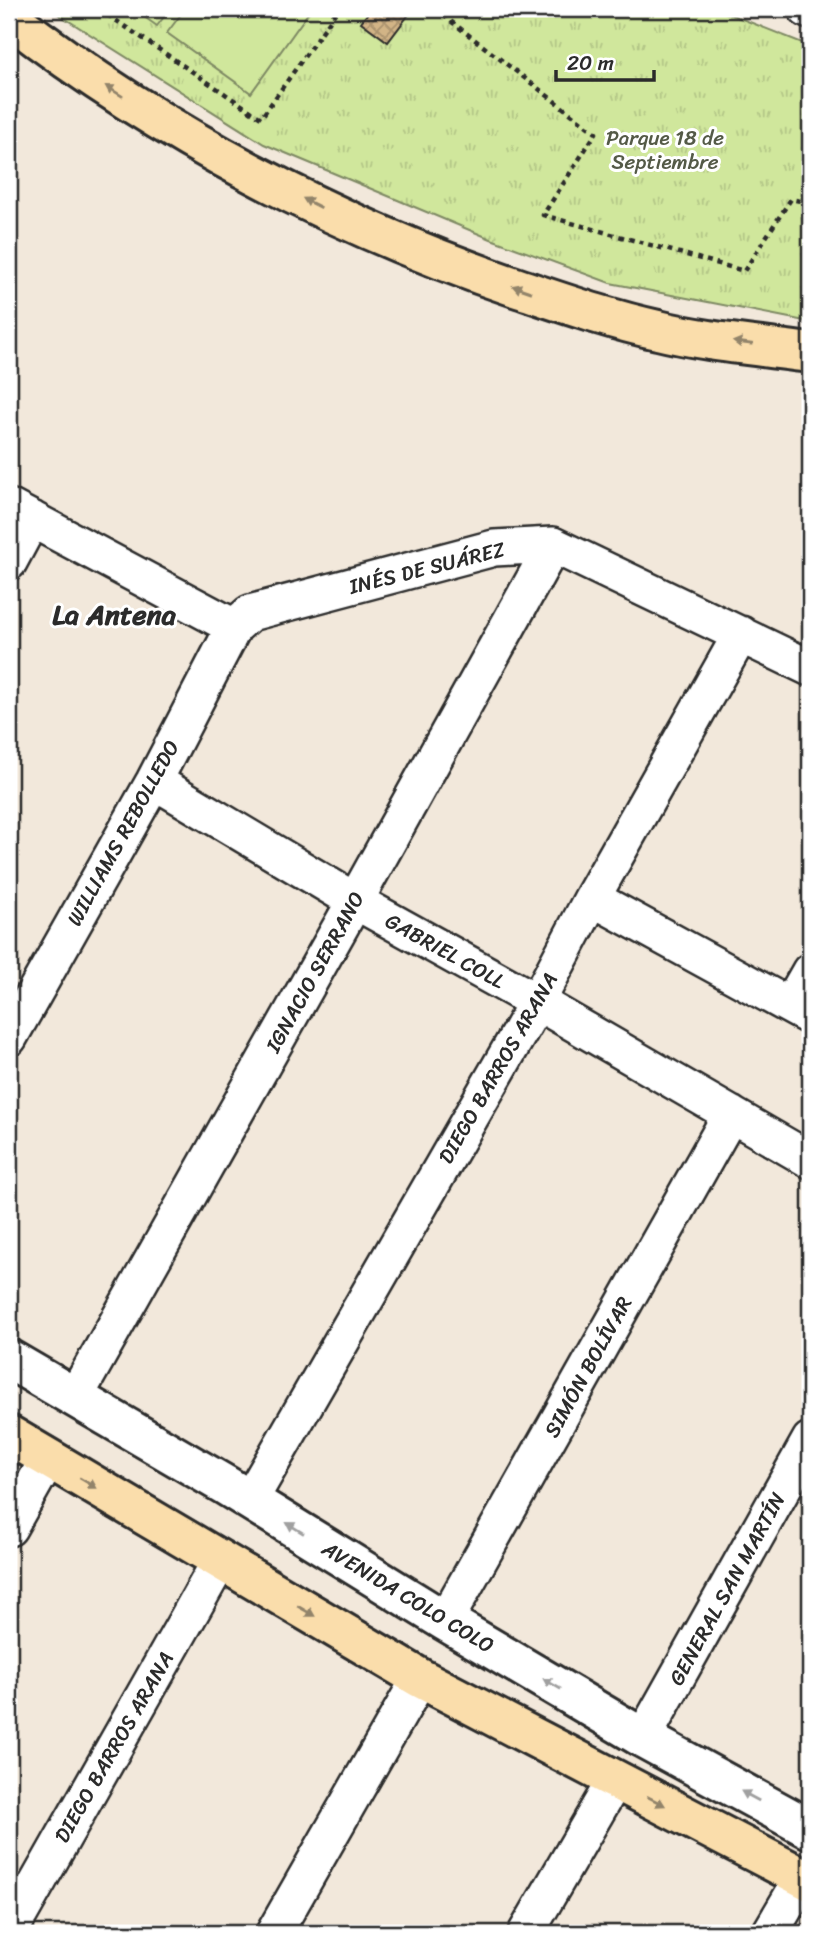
<svg xmlns="http://www.w3.org/2000/svg" width="819" height="1942" font-family="Sriracha,sans-serif">
<style>
.grass{fill:url(#grass-tufts);stroke:#7e8964;stroke-width:2}
.pitch{fill:#d0e79c;stroke:#7e8964;stroke-width:2}
.building{fill:url(#building-cross-hatch);stroke:#2b2b2b;stroke-width:2}
.lines{fill:none;stroke-linecap:round;stroke-linejoin:round}
.street-casing{stroke:#2b2b2b;stroke-width:40}
.secondary-casing{stroke:#2b2b2b;stroke-width:44}
.primary-casing{stroke:#2b2b2b;stroke-width:44}
.path{stroke:#2b2b2b;stroke-width:4.5;stroke-dasharray:5 5;stroke-linecap:butt}
.street{stroke:#fff;stroke-width:35}
.secondary{stroke:#fff;stroke-width:38}
.primary{stroke:#faddab;stroke-width:38}
.oneway{fill:#92846b}
.oneway2{fill:#a0a0a0}
.labels{text-anchor:middle;dominant-baseline:central;stroke-width:6;stroke-linejoin:round;paint-order:stroke}
.park-label{font-size:21px;fill:#545a47;stroke:#fff}
.street-label{font-size:21px;fill:#2b2b2b;stroke:#fff}
.district-label{font-size:28px;font-weight:bold;fill:#2b2b2b;stroke:#fff}
</style>
<defs>
<pattern id="grass-tufts" width="24" height="20" patternUnits="userSpaceOnUse" patternTransform="scale(1.75)"><rect width="24" height="20" fill="#d0e79c"/><path d="M3 7l-1-3M5 7V3M7 7l1-3M15 17l-1-3M17 17v-4M19 17l1-3" fill="none" stroke="#b3c687"/></pattern>
<pattern id="building-cross-hatch" width="8" height="8" patternUnits="userSpaceOnUse" patternTransform="scale(1.75)"><rect width="8" height="8" fill="#d2b486"/><path d="M0 0l8 8M0 8l8-8" fill="none" stroke="#ab936e"/></pattern>
</defs>
<rect width="100%" height="100%" fill="#f2e8db"/>
<filter id="ink" filterUnits="userSpaceOnUse"><feTurbulence type="fractalNoise" baseFrequency=".0143" numOctaves="2"/><feDisplacementMap in="SourceGraphic" scale="14" xChannelSelector="R" yChannelSelector="G"/><feConvolveMatrix kernelMatrix="1 2 1 2 8 2 1 2 1" color-interpolation-filters="sRGB"/></filter>
<g filter="url(#ink)">
<path class="grass" d="M50,9H717L810,46V322L610,283L491,239L264,144Z"/>
<path class="pitch" d="M133,9H170L157,26Z
M185,9H311L251,93L167,33Z"/>
<path class="building" d="M371,9H413L388,42L361,22Z"/>
<g class="lines">
<g class="street-casing">
<path id="street" d="M806,9L810,11
M9,507L234,627
M9,562L32,519
M154,781L355,901L537,1002L810,1160
M592,898L810,1017
M790,1006L810,971
M9,1038L154,781L234,627L250,613L494,548L553,545L810,668
M75,1397L355,901L553,545
M250,1500L537,1002L592,898L741,634
M9,1528L48,1459
M445,1621L731,1114
M643,1738L810,1440
M9,1933L220,1561
M274,1933L420,1678
M526,1933L615,1780
M770,1933L803,1877"/>
</g>
<g class="secondary-casing">
<path id="secondary" d="M9,1359L225,1485L445,1621L643,1738L810,1829"/>
</g>
<g class="primary-casing">
<path id="primary" d="M9,17C162,135 338,227 521,289C566,304 612,320 658,330C706,342 761,346 810,353
M9,1435L420,1678L810,1881"/>
</g>
<path class="path" d="M99,9L261,118L338,9
M435,9L596,133L543,215L744,271L791,199L810,203"/>
<use href="#street" class="street"/>
<use href="#secondary" class="secondary"/>
<use href="#primary" class="primary"/>
</g>
<defs><path id="oneway-solid" d="M-6-.8H1V-3.2L6.5 0L1 3.2V.8H-6Z" transform="scale(1.75)"/></defs>
<g class="oneway">
<use href="#oneway-solid" transform="translate(114 91) rotate(-148)"/>
<use href="#oneway-solid" transform="translate(312 203) rotate(-153)"/>
<use href="#oneway-solid" transform="translate(522 289) rotate(-161)"/>
<use href="#oneway-solid" transform="translate(743 343) rotate(-172)"/>
<use href="#oneway-solid" transform="translate(88 1483) rotate(31)"/>
<use href="#oneway-solid" transform="translate(306 1611) rotate(30)"/>
<use href="#oneway-solid" transform="translate(656 1801) rotate(27)"/>
</g>
<g class="oneway2">
<use href="#oneway-solid" transform="translate(295 1528) rotate(-148)"/>
<use href="#oneway-solid" transform="translate(552 1684) rotate(-150)"/>
<use href="#oneway-solid" transform="translate(750 1796) rotate(-151)"/>
</g>
</g>
<g class="labels">
<g class="park-label">
<text x="665" y="138">Parque 18 de<tspan x="665" dy="24">Septiembre</tspan></text>
</g>
<g class="street-label">
<text transform="translate(427 568) rotate(-14)">INÉS DE SUÁREZ</text>
<text transform="translate(123 833) rotate(-61)">WILLIAMS REBOLLEDO</text>
<text transform="translate(445 951) rotate(29)">GABRIEL COLL</text>
<text transform="translate(315 972) rotate(-61)">IGNACIO SERRANO</text>
<text transform="translate(498 1068) rotate(-60)">DIEGO BARROS ARANA</text>
<text transform="translate(588 1367) rotate(-61)">SIMÓN BOLÍVAR</text>
<text transform="translate(727 1589) rotate(-61)">GENERAL SAN MARTÍN</text>
<text transform="translate(408 1597) rotate(31)">AVENIDA COLO COLO</text>
<text transform="translate(114 1747) rotate(-60)">DIEGO BARROS ARANA</text>
</g>
<g class="district-label">
<text x="114" y="614">La Antena</text>
</g>
</g>
<rect width="819" height="1942" fill="none" stroke="#fff" stroke-width="35"/>
<rect x="18" y="18" width="784" height="1907" fill="none" stroke="#2b2b2b" stroke-width="2.5" filter="url(#ink)"/>
<path d="M556 70v10h98v-10" fill="none" stroke="#2b2b2b" stroke-width="3.5"/>
<text x="567" y="70" font-size="21" fill="#2b2b2b" stroke="#ffffff" stroke-width="5" paint-order="stroke">20 m</text>
</svg>
